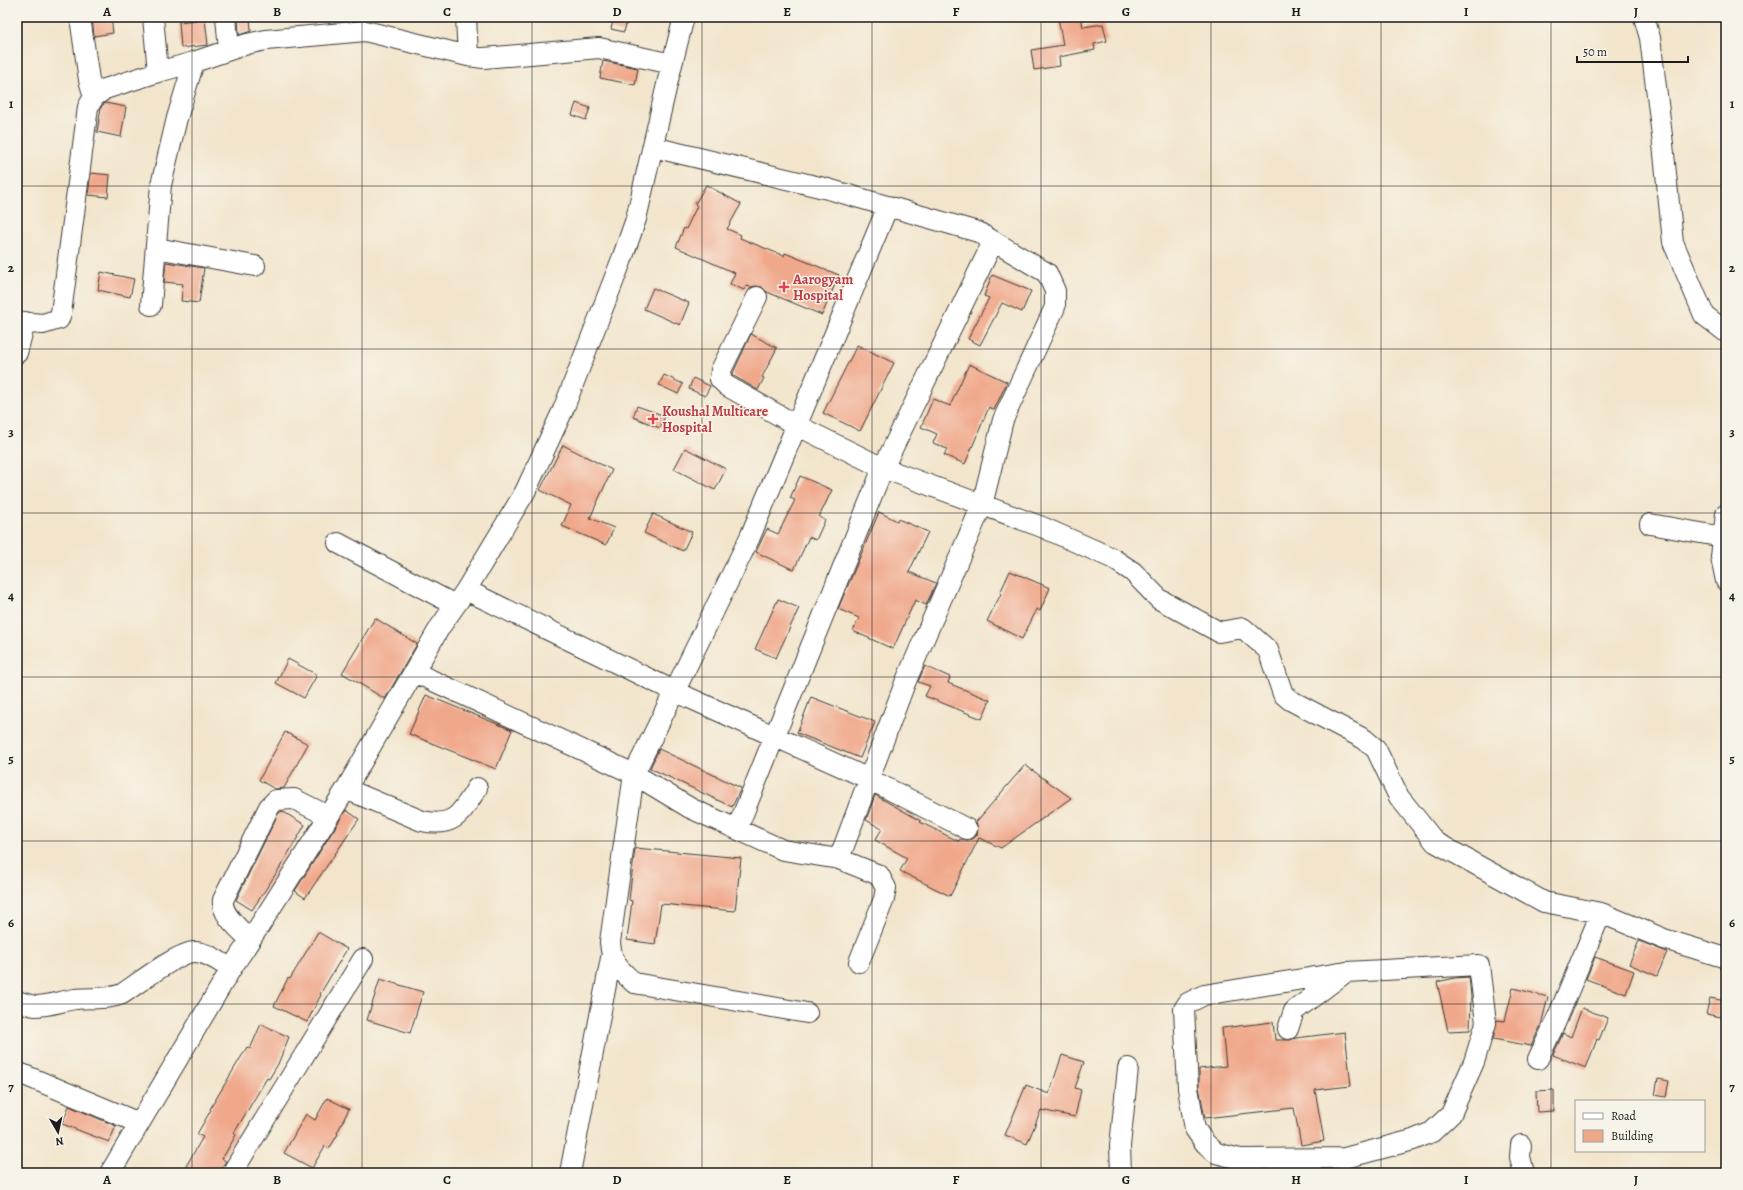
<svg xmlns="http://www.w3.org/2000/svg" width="1743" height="1190" font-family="Alegreya,serif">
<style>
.building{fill:#f0a88b}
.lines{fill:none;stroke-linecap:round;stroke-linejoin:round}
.minor-casing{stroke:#3c3a36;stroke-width:22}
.minor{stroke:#fff;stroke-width:20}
.grid{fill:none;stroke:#1c1c1c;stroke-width:1;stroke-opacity:0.55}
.health-dot{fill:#e0444e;stroke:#f7f3e8;stroke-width:1.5}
.labels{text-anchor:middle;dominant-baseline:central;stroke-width:3;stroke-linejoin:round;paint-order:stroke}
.health-label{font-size:14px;font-weight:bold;fill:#be3a42;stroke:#f7f3e8;text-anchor:start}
.neatline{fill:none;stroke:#1c1c1c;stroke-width:1.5}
.grid-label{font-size:13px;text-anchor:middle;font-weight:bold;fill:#1c1c1c}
</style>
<rect width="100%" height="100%" fill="#f7f3e8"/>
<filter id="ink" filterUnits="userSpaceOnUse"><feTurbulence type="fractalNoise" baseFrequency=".025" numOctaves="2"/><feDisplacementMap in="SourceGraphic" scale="8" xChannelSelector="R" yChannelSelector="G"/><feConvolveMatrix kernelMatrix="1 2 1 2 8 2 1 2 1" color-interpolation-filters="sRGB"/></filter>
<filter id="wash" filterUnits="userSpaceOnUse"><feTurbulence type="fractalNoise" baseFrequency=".012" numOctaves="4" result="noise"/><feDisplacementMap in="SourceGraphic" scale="16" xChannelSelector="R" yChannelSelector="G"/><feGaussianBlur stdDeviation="0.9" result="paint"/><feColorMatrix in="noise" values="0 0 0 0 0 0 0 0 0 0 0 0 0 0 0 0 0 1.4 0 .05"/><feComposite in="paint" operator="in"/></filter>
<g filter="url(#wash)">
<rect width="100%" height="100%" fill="#f2e5cc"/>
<g id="blocks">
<path class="building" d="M92,17H111L113,33L94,36Z
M238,17H250L251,31L239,35Z
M614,17H628L624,32L611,29Z
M1058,17H1081L1083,27L1103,24L1107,41L1094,44L1095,50L1059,57L1060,66L1034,70L1031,50L1063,45Z
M205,19L208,45L181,48L179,22Z
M603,61L638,68L635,85L600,78Z
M105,103L126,107L121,137L97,132L101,107Z
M576,103L590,108L586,120L572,115Z
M91,173L110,175L108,197L88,195Z
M706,185L741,204L727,229L741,235L740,238L784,256L785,253L839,275L822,315L767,292L762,287L756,286L751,287L746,286L744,290L730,284L735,273L676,247L684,228L686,229L697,206L695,204Z
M166,262L204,268L199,303L181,301L183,284L164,282Z
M101,272L134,279L130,297L98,290Z
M992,275L1031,291L1022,312L1002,303L980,345L968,339L989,298L984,296Z
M653,288L689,303L680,325L644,309Z
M751,334L777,348L762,377L764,378L758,390L732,375Z
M857,345L894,363L860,431L823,413Z
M969,364L1007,382L994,410L989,407L965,464L944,455L947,449L933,443L937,434L921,427L933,399L950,406Z
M664,375L683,384L678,394L659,385Z
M693,378L710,386L705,396L689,389Z
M637,406L665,416L660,428L633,417Z
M563,445L612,470L590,518L614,528L606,545L562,526L571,505L540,490Z
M685,448L726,469L715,490L674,469Z
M800,476L832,490L819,517L825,520L816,540L809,537L794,570L756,552L767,529L778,534L795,500L790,498Z
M879,512L897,521L898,519L928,532L909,572L936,583L926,605L915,600L893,649L853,631L859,618L838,609Z
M653,514L692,532L683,551L644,533Z
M1010,571L1050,588L1040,611L1037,609L1022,639L987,621L1001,594L1000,593Z
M778,599L799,608L776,658L755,649Z
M375,618L417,644L385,699L342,673Z
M288,659L317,675L304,698L276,683Z
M925,666L950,677L948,683L990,700L982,719L925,696L930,686L918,682Z
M426,695L512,730L496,769L409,734Z
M811,697L875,722L860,758L797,733Z
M285,732L308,744L284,788L275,789L259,780Z
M659,749L741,788L732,807L650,768Z
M1025,765L1071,798L1001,848L979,838L950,896L900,871L907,858L875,840L882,829L866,820L875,795L921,821L920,822L958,841L961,839L967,840L973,839L977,835L978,829L976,822Z
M346,810L359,819L305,898L295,891Z
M282,811L305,825L279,869L252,910L236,900L278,814Z
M635,848L741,858L735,911L661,904L655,944L627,940L632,901L629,900Z
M318,932L347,949L320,994L321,995L307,1022L274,1006L288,978L290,979Z
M1639,941L1667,952L1657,976L1629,964Z
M1595,957L1634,971L1626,994L1586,979Z
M1469,977L1471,996L1470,1030L1448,1031L1437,982L1455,978Z
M380,979L423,992L410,1033L367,1020Z
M1513,988L1548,997L1541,1025L1531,1046L1493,1039L1497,1020L1505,1021Z
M1710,998L1726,1001V1018L1706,1014Z
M1582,1008L1608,1018L1599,1040L1597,1039L1586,1068L1553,1055L1563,1033L1571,1037Z
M1273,1022L1275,1040H1290L1296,1038L1345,1032L1351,1086L1315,1090L1324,1141L1301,1145L1294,1108L1205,1118L1199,1087V1069L1226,1066L1222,1028Z
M261,1024L289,1037L278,1064L269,1079L267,1078L234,1133L236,1135L222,1159L226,1161L219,1173H182L203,1137L197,1134L211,1110L210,1109L247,1047L250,1049Z
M1062,1055L1084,1062L1075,1088L1081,1090L1075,1117L1041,1110L1027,1144L1005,1135L1026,1085L1049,1094Z
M1658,1079L1669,1081L1666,1097L1655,1095Z
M1554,1090V1111L1537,1112L1536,1091Z
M327,1098L349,1109L337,1133L338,1134L329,1149L325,1146L312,1168L284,1153L306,1114L315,1120Z
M69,1106L116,1126L109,1142L62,1124Z"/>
</g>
</g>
<g filter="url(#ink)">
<use href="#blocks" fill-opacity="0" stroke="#3c3a36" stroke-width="1"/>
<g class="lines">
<g class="minor-casing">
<path id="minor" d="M80,17L89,80L94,97
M153,17L158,72
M226,17L229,50
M466,17L468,56
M1644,17L1650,38L1663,144L1673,242L1704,315L1726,332
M653,147L828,189L978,232L1047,273L1055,291V307L1003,420L982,505L905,683L839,859
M156,248L255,266
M757,297L721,370L720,379L727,386L796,425L883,468L1042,527L1112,558L1133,572L1159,599L1219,632L1243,628L1268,650L1283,694L1290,700L1364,739L1376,749L1399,797L1435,842L1544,902L1601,913L1664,939L1726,958
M151,305L161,185L177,118L194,62
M17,322L43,324L59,319L61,313L88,107L94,97L105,89L158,72L194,62L247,44L266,40L365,31L468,56L484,58L599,48L672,64
M17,353L25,322
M1726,514L1721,557L1726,581
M1650,524L1723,537
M338,543L455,605
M466,590L674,691L869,779L967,829
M414,672L634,774L690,808L783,850L839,859L879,875L886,888L884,899L859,962
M346,789L422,821C455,828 461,813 477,788
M737,829L883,468L993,242
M250,940C240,929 221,915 223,900L269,807L276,800L294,799L328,816
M1479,965L1486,1023L1474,1062L1451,1114L1432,1132L1413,1140L1345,1158L1240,1159L1216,1153L1205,1143L1195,1129L1188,1088L1184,1009L1188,1003L1204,995L1346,972Z
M17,1001C23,1003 29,1005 35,1006C49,1006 62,1001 75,999C92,997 107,1000 122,994C137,984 179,952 194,952C207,952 220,962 231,969
M807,1013L634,983C618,967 612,965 610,942L634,774L750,537L888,206
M1288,1029L1294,1011L1346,972
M1538,1059L1556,1021L1601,913
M17,1072L139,1123
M1521,1145L1520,1157L1524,1173
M110,1173L231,969L260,925L346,789L440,627L466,590L525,492L563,410L622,259L636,219L668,80L684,17
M232,1173L363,959
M570,1173L611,958
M1121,1173L1120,1146L1128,1068"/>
</g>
<use href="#minor" class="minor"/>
</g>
</g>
<path class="grid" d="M192,17V1173M362,17V1173M532,17V1173M702,17V1173M872,17V1173M1041,17V1173M1211,17V1173M1381,17V1173M1551,17V1173M17,186H1726M17,349H1726M17,513H1726M17,677H1726M17,841H1726M17,1004H1726"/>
<g class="health-dot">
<path d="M782 281h4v4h4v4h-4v4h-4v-4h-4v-4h4z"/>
<path d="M651 413h4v4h4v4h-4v4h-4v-4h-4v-4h4z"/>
</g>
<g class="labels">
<g class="health-label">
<text x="793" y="279">Aarogyam<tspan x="793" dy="16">Hospital</tspan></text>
<text x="662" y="411">Koushal Multicare<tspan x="662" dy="16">Hospital</tspan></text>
</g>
</g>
<rect width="1743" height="1190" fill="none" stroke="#f7f3e8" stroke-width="44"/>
<rect x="1575" y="1100" width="130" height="52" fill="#f7f3e8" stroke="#9f9d96"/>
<rect x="1583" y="1113" width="20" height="6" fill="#ffffff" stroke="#9f9d96"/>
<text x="1611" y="1120" font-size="12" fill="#1c1c1c">Road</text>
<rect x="1583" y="1130" width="20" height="12" fill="#f0a88b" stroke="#9f9d96"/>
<text x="1611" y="1140" font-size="12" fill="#1c1c1c">Building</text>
<g transform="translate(58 1132) rotate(171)" stroke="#f7f3e8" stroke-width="3" paint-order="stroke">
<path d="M0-3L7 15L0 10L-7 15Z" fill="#1c1c1c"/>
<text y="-6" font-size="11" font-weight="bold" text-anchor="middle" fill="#1c1c1c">N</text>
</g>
<path d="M1577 56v6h111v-6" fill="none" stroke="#1c1c1c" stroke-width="2"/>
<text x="1583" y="56" font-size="12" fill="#1c1c1c" stroke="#f7f3e8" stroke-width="3" paint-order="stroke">50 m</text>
<rect x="22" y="22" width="1699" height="1146" class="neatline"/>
<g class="grid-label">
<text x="107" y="16">A</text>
<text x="277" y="16">B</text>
<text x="447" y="16">C</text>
<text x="617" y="16">D</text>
<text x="787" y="16">E</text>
<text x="956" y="16">F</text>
<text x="1126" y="16">G</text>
<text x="1296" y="16">H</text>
<text x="1466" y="16">I</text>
<text x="1636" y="16">J</text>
<text x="11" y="108">1</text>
<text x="1732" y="108">1</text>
<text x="11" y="272">2</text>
<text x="1732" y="272">2</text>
<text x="11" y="436">3</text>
<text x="1732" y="436">3</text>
<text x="11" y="600">4</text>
<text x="1732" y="600">4</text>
<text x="11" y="763">5</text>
<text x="1732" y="763">5</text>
<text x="11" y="927">6</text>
<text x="1732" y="927">6</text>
<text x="11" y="1091">7</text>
<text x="1732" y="1091">7</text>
<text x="107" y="1184">A</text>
<text x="277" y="1184">B</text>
<text x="447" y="1184">C</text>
<text x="617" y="1184">D</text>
<text x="787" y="1184">E</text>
<text x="956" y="1184">F</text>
<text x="1126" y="1184">G</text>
<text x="1296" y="1184">H</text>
<text x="1466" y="1184">I</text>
<text x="1636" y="1184">J</text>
</g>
</svg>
